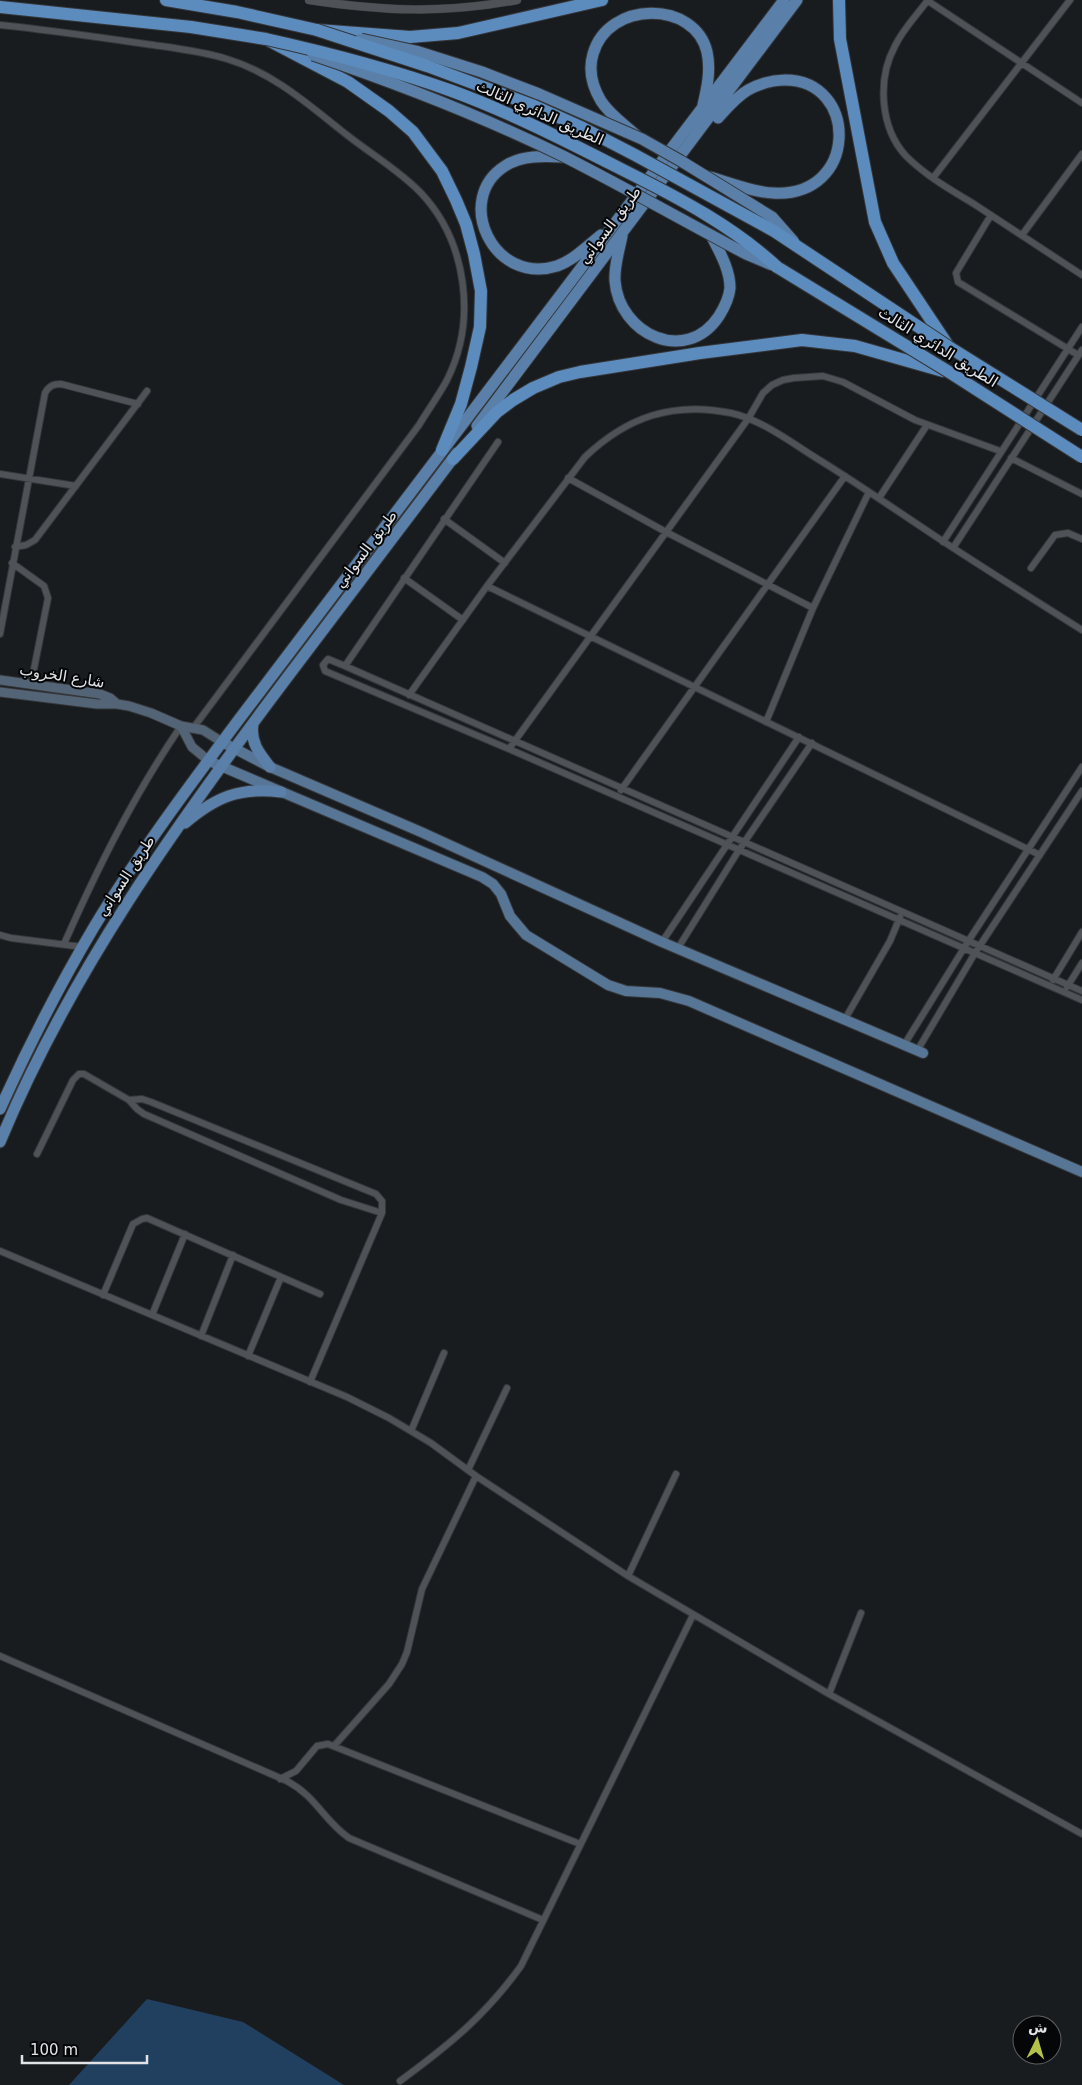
<svg xmlns="http://www.w3.org/2000/svg" width="1082" height="2085" font-family="'DejaVu Sans',Cairo,sans-serif">
<style>
.green{fill:#214060}
.lines{fill:none;stroke-linecap:round;stroke-linejoin:round}
.minor-casing{stroke:#35373a;stroke-width:8}
.tertiary-casing{stroke:#35373a;stroke-width:9}
.secondary-casing{stroke:#35373a;stroke-width:11}
.primary-casing{stroke:#35373a;stroke-width:12}
.trunk-casing{stroke:#35373a;stroke-width:13}
.motorway-casing{stroke:#35373a;stroke-width:14}
.minor{stroke:#4f5357;stroke-width:6}
.tertiary{stroke:#4f5357;stroke-width:8}
.secondary{stroke:#536476;stroke-width:9}
.primary{stroke:#577595;stroke-width:10}
.trunk{stroke:#5a80aa;stroke-width:11}
.motorway{stroke:#5c8cbe;stroke-width:12}
.trunk-bridge-casing{stroke:#35373a;stroke-width:13;stroke-linecap:butt}
.motorway-bridge-casing{stroke:#35373a;stroke-width:14;stroke-linecap:butt}
.trunk-bridge{stroke:#5a80aa;stroke-width:11}
.motorway-bridge{stroke:#5c8cbe;stroke-width:12}
.labels{text-anchor:middle;dominant-baseline:central;stroke-width:4;stroke-linejoin:round;paint-order:stroke}
.street-label{font-size:15px;fill:#e1e3e6;stroke:#050608}
</style>
<rect width="100%" height="100%" fill="#181c1f"/>
<path class="green" d="M147,1999L243,2022L344,2085H69Z"/>
<g class="lines">
<g class="minor-casing">
<path id="minor" d="M928,0C917,15 903,29 895,46C877,79 880,128 906,156C926,176 951,190 974,204C1010,228 1046,251 1082,275
M928,1L1082,103
M0,25C49,30 97,37 146,44C173,48 201,51 227,59C274,73 310,106 347,135C371,154 400,171 421,193C467,242 477,320 447,380C439,395 428,410 419,425L194,727
M933,178L1070,0
M991,215L956,273L958,282L1078,355
M1022,235L1082,154
M1011,458L1082,494
M0,474L76,486
M568,478L666,532L813,608
M879,498L927,425
M444,519L505,563
M943,542L1082,327
M15,547L26,545L35,540L147,391
M953,548L1082,350
M12,563L44,586L48,598L31,684
M1031,568L1055,535L1068,533L1082,539
M404,578L463,620
M487,586L1040,855
M0,634L45,393C49,386 53,384 61,384L138,404
M345,666L498,442
M409,695L487,586L585,457C627,417 673,401 731,413C763,420 793,444 821,461C863,487 903,515 944,542C990,572 1036,601 1082,630
M766,722L813,608L869,492
M509,749L748,419L763,393L772,385L783,380L794,378L823,376L843,382L915,420L1000,451
M621,790L845,476
M0,935L11,938L83,947
M662,942L799,737
M64,944C98,867 134,795 181,726
M678,948L739,850L812,743
M1053,980L1082,932
M1067,987L1082,963
M1082,991L345,666L328,659L323,665L325,671L509,749L1082,1000
M845,1019L890,941L900,917
M904,1045L969,940L1082,767
M917,1051L975,953L1082,791
M129,1100L142,1099L151,1102L376,1194L382,1201V1213L310,1382
M37,1154L73,1080L79,1074H84L129,1100L137,1109L144,1114L341,1200L382,1213
M0,1251L347,1397L389,1418L431,1443L476,1476L628,1576L829,1694L1082,1834
M103,1295L133,1224L142,1219L147,1218L320,1294
M152,1315L185,1234
M201,1336L233,1255
M248,1356L281,1277
M411,1431L444,1353
M468,1470L507,1388
M628,1576L676,1474
M0,1656L287,1781C317,1797 323,1820 349,1838L543,1920
M829,1694L861,1613
M334,1746L389,1684L402,1664L407,1652L422,1589L476,1476
M280,1779L296,1771L317,1746L328,1744L580,1844
M400,2081C449,2045 485,2016 521,1966L693,1615"/>
</g>
<g class="tertiary-casing">
<path id="tertiary" d="M309,0C382,11 444,14 517,0"/>
</g>
<g class="secondary-casing">
<path id="secondary" d="M0,680L100,694L110,698L117,704
M0,692L97,704H117L129,706L151,713L181,726L203,730L222,742
M181,726L192,747L209,761"/>
</g>
<g class="primary-casing">
<path id="primary" d="M222,742L270,767L421,832L662,942L923,1053
M209,761L482,877L493,884L501,894L510,916L526,935L608,985L626,991L660,993L689,1001L1082,1172"/>
</g>
<g class="trunk-casing">
<path id="trunk" d="M636,135C624,124 610,115 601,101C592,86 588,71 593,54C608,0 695,0 707,52C711,70 707,88 703,105
M564,157C544,156 522,155 505,166C453,199 493,286 557,266C574,260 587,246 601,235
M710,177C728,182 755,193 773,193C859,198 859,80 785,80C772,80 759,84 748,90C736,97 727,108 718,118
M622,236C619,251 614,266 615,281C619,334 686,366 719,316C724,308 729,299 730,288C730,269 719,251 711,235
M477,426L797,0
M253,724C250,742 259,753 270,767
M185,823C216,797 239,787 281,792
M0,1109C28,1047 59,986 94,927C137,856 187,789 237,722L784,0
M0,1142C70,973 176,825 286,679C343,604 400,529 457,453"/>
</g>
<g class="motorway-casing">
<path id="motorway" d="M166,0L237,12L317,30L410,37L458,33L602,0
M839,0L840,39L875,222L893,263L949,347
M0,7L191,27L266,39L348,82L389,111L413,132L442,171L456,200L466,224L474,254L481,291L480,327L471,367L461,404L442,450
M453,459L497,412L513,400L533,388L559,377L580,372L700,353L802,340L855,346L943,371"/>
</g>
<use href="#minor" class="minor"/>
<use href="#tertiary" class="tertiary"/>
<use href="#secondary" class="secondary"/>
<use href="#primary" class="primary"/>
<use href="#trunk" class="trunk"/>
<use href="#motorway" class="motorway"/>
<g class="trunk-bridge-casing">
<path id="trunk-bridge" d="M361,39L416,51L482,72L539,94L642,139L681,161L772,217L794,242
M313,55C399,84 484,117 565,157C626,188 686,222 746,254L772,265"/>
</g>
<g class="motorway-bridge-casing">
<path id="motorway-bridge" d="M317,30L427,66L532,105L583,128L635,155L774,231L949,347L1082,430
M266,39C329,53 391,69 452,91C512,113 570,143 627,172C679,198 734,227 777,267L949,372L1082,457"/>
</g>
<use href="#trunk-bridge" class="trunk-bridge"/>
<use href="#motorway-bridge" class="motorway-bridge"/>
</g>
<g class="labels">
<g class="street-label">
<text transform="translate(540 113) rotate(24)">الطريق الدائري الثالث</text>
<text transform="translate(610 225) rotate(-53)">طريق السواني</text>
<text transform="translate(938 347) rotate(32)">الطريق الدائري الثالث</text>
<text transform="translate(366 549) rotate(-53)">طريق السواني</text>
<text transform="translate(62 676) rotate(9)">شارع الخروب</text>
<text transform="translate(126 876) rotate(-57)">طريق السواني</text>
</g>
</g>
<g transform="translate(1037 2040) rotate(5)"><circle r="24" fill="#050608" stroke="#5d5e61"/>
<path d="M0-4L9 19L0 12L-9 19Z" fill="#b5c249"/>
<text y="-8" font-size="14" font-weight="bold" text-anchor="middle" fill="#e1e3e6">ش</text>
</g>
<path d="M22 2055v8h125v-8" fill="none" stroke="#e1e3e6" stroke-width="2.5"/>
<text x="30" y="2055" font-size="15" fill="#e1e3e6" stroke="#050608" stroke-width="4" paint-order="stroke">100 m</text>
</svg>
